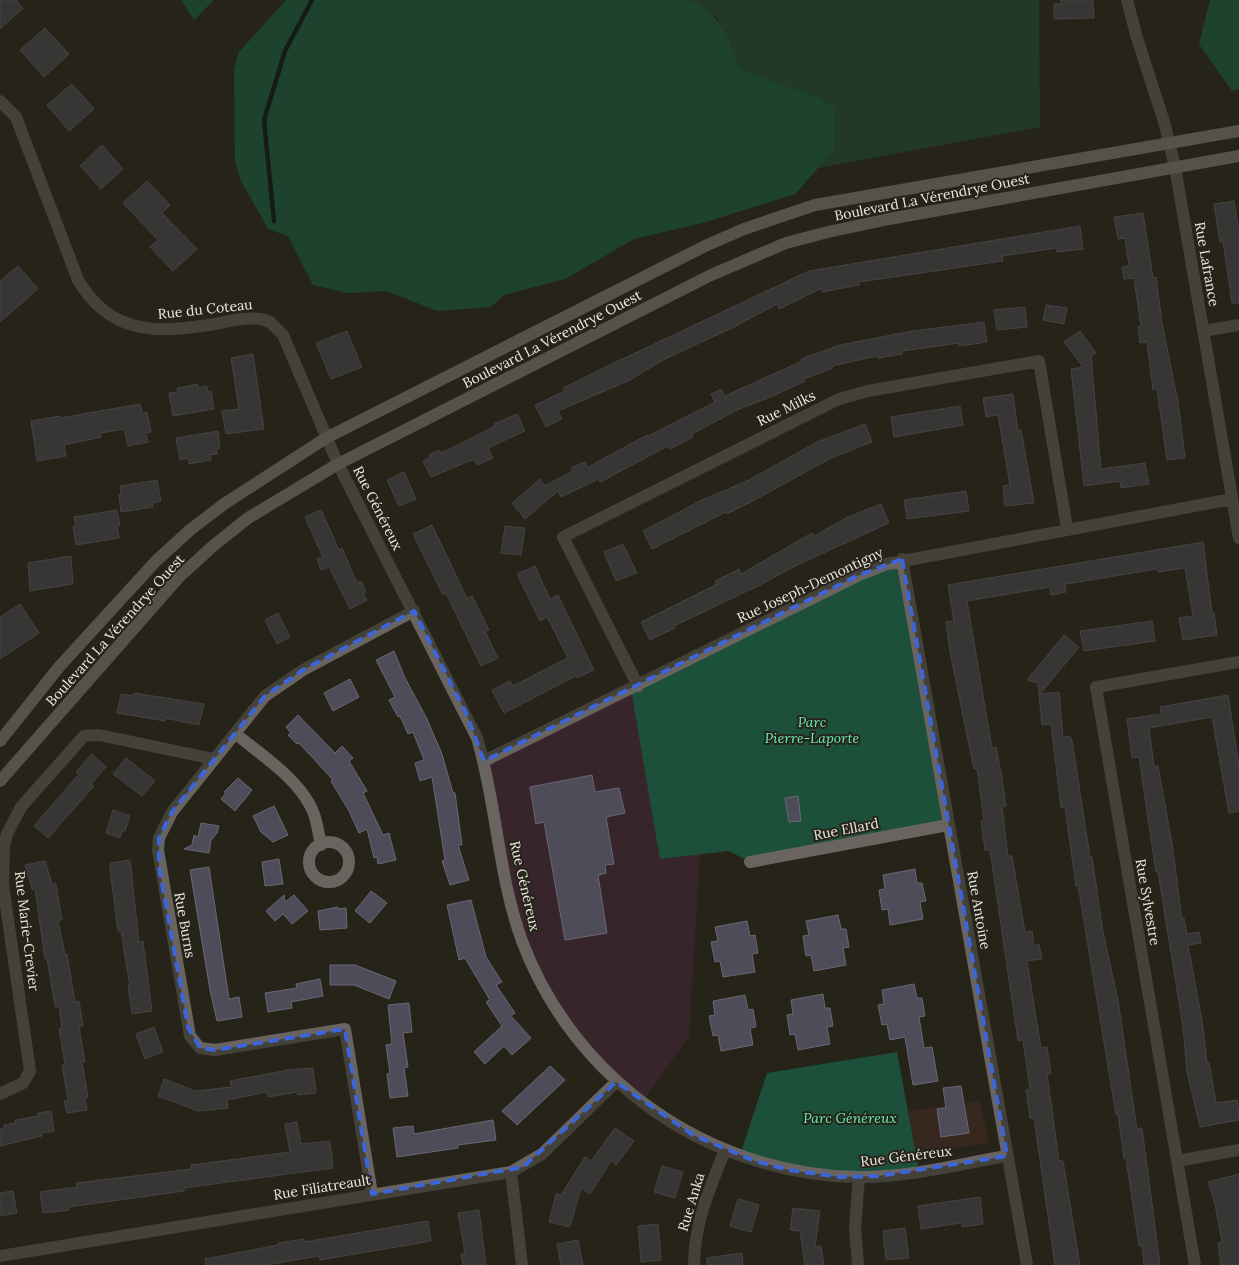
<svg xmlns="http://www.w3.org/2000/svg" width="1239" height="1265" font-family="Lora,serif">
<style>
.commercial{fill:#38271e}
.education{fill:#38252b}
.green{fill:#1d503b}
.forest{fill:#13694a}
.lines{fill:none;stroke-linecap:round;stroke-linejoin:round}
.stream{stroke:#041117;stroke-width:4.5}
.building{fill:#4d4c58;stroke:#696775}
.minor{stroke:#696460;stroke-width:12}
.secondary{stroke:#918982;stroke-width:12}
.marked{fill:none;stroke:#3c65da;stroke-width:4;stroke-dasharray:10 6;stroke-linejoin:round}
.labels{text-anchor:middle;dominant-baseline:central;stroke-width:4;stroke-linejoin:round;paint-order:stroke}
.street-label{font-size:14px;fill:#ebe9e2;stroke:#262419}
.park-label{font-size:14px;font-style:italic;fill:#67f1b8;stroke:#262419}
</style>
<rect width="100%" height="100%" fill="#262419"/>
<path class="commercial" d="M980,1101L989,1143L916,1154L908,1111Z"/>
<path class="education" d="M631,690L661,859L700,853L689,1036L642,1103L597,1064L522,942L484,761Z"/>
<path class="green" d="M687,0H1039L1040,127L818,168L835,149L818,97L741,70L716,16Z
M902,559L948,825L750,862L729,851L660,859L631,690Z
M897,1052L919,1171L859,1177L740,1155L767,1073Z"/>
<path class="forest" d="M181,0H214L194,20Z
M286,0H687C722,10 727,41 741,70L818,97L835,109V149L795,194L706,222L634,239L565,279L504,295L491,307L437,311L387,291L349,293L313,285L288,236L268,229L240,179L235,161L234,69L239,52Z
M1210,0H1239V89L1232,91L1199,44Z"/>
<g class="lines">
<path class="stream" d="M274,221L264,120L285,51L312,0"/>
</g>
<path class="building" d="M0,0H16L23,8L0,29Z
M1061,0H1093L1094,18L1054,19V4H1061Z
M45,28L69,54L44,77L20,50Z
M72,84L94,109L69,131L47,105Z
M102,145L123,169L101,189L80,166Z
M147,181L170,205L162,213L197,249L173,271L150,247L158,240L123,203Z
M1234,201L1239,233V303H1232L1223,241L1220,242L1214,204Z
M1143,213L1153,278L1156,277L1162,323L1178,402L1185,458L1167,460L1157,389L1153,390L1147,342L1140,343L1138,327H1141L1134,278L1124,279L1122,267L1129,266L1125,238L1118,239L1114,217Z
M1080,226L1083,249L1057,252V248L1002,256L1003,261L859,282V285L822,292V288L779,309L777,304L734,327L663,360L630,380L558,411L562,419L546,427L535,405L565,391L563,388L595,372L809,271Z
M18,266L38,289L0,322V281Z
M1046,305L1067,308L1064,324L1043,320Z
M1025,307L1027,327L997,330L994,310Z
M984,322L987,342L959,346V343L902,351V354L878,358L877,356L832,366L833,368L804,379L805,381L773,396L737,410L692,434L693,437L670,449L668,446L600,482L598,479L561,497L558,491L525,519L512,503L540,479L545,486L573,471L571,468L585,462L588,467L647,435L648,436L715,402L711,394L721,389L725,396L802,361L801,359L840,345L912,331Z
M347,331L362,367L331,379L316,343Z
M1080,331L1096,353L1091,356L1101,469L1145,463L1149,484L1121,488L1120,481L1084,486L1071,369L1083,367L1064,342Z
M253,354L264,429L226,434L222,411L239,409L231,358Z
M198,384V388L207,386L208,392L211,391L214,409L173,416L169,393L178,392L177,388Z
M1013,394L1018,431L1021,430L1034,503L1005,506L1003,486L1010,485L998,415L986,417L983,398Z
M140,404L142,413L147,412L151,432L146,433L148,442L128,446L124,429L101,433V437L64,445L66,456L37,461L31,421L60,416V418Z
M960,406L963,425L894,437L891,417Z
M517,414L525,431L488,448L493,458L477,465L474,459L431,477L423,461L430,458L429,455L439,450L441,453L466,441L495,426L494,424Z
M865,424L872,442L829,459L751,502L727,514L726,512L652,549L643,531L702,500L749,480L817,442Z
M218,431L220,448L217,449V454L210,455L211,460L189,464L188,458L180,460L176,438Z
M404,472L416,499L399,506L387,480Z
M157,480L161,501L152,503L153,507L121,512L119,495H121L120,486Z
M966,491L969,511L907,519L904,500Z
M881,504L889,523L795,566L762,584L674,626L675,628L650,640L641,622L717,584L715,581L739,569L741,574L812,533L814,536L848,517Z
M117,510L120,526H117L119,538L76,545L73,526H76L74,517Z
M321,510L339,550L342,548L357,583L361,581L366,592L363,593L367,600L350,609L329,567L321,570L317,559L323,557L305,517Z
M432,525L467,598L472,596L489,630L485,631L498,658L481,666L446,593L443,595L413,534Z
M505,526L525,528L521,555L501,553Z
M1203,542L1212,613H1214L1217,635L1183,640L1179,618L1193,616L1185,568L1158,572L1157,569L1072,583L1065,584L1066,592L1051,595L1050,587L967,601L992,748L996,747L1002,778L1006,806L1002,807L1008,856H1012L1025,932L1032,931L1034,946L1039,944L1042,959L1027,961L1041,1048L1047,1047L1051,1073L1047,1074L1059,1161H1063L1080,1265H1055L1034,1118H1030L1026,1090L1030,1089L1023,1040L1018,1041L990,850H985L981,821L984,820L977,769H974L950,652L946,622L954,621L948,585Z
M623,544L637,573L616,581L604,552Z
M71,556L73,584L30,591L28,563Z
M535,566L550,599L558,595L594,670L577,678L576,676L504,713L492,690L510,681L513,686L568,658L547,617L540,621L517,574Z
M20,604L39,633L0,659V617Z
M278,613L290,637L277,644L265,620Z
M1152,621L1155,641L1084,651L1080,631Z
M1064,635L1079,647L1040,694L1059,692L1063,737L1070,736L1072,740L1090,857H1092L1103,932L1118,1000L1137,1129L1142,1128L1160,1265H1144L1142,1246H1139L1126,1158L1124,1159L1118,1114L1116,1115L1078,885L1076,886L1065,807L1061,808L1051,724L1042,725L1038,683L1027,680Z
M394,651L405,678L426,717L442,754L453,793H455L462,845H458L469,880L450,885L442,861L445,860L432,777L420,781L415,763L424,760L413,732L408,734L400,716L398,717L389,700L395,697L376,660Z
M350,679L359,697L333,711L324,693Z
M134,693L204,704L199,725L165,718V721L117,713L121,694L133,696Z
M1228,695L1239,766V811L1229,813L1212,717L1149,728L1154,766H1158L1172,843L1182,919L1184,918L1187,934L1199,932L1201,943L1188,945L1202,1021L1207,1062H1209L1216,1103L1237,1100L1239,1114V1120L1200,1127L1187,1072L1183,1027L1158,872H1156L1139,757L1132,758L1127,719L1161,714L1160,707Z
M298,715L335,753L342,746L353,758L349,761L367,791L363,793L383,835L389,833L396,860L378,864L377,857L374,858L367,829L359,833L349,811L331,781L333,780L299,743L297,744L288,735L291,733L286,727Z
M92,754L106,767L91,784L94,786L48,838L34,826L79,774L76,772Z
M126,758L155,781L142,796L113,774Z
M592,775L595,792L619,788L625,813L606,817L614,864L605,865L606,873L598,875L607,933L565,940L544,822L536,824L530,787Z
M238,778L252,790L235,811L221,799L226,793L224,792Z
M798,796L801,821L789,822L785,798Z
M274,806L288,835L273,842L261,832L253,816Z
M113,810L130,816L125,831L123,830L120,838L106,833Z
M201,823L219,826L217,833L211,840L209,853L184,849L192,845L194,835L198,837Z
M279,859L283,884L265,886L262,862Z
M130,860L139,942L143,941L152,1011L132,1014L128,986H130L121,931H118L110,868V863Z
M45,861L52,884H56L62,920H58L65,955L67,954L75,1002L79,1001L83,1026L79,1027L85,1062H82L88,1097L85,1098L87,1110L67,1113L64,1101L68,1100L62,1065L65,1064L59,1029L62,1028L59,1006L55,1007L47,958L45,959L35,889H32L25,865Z
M209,867L229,999L239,997L242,1017L217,1021L210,990L190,870Z
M915,869L917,883H922L926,901L920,902L923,919L890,925L888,909L882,910L879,890L885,889L883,875Z
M371,891L387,903L370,923L355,911Z
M284,895L285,902L294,895L308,911L292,924L283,914L275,921L266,911Z
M471,900L486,957L502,982L496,985L515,1013L511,1016L531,1038L512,1055L504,1046L485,1064L474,1052L502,1026L486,1002L490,1000L465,958L459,960L447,905Z
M338,907V909L346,908L347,928L320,930L318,911Z
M838,915L841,929H846L849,947L843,948L846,965L814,971L811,955L806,956L803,936L809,935L806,921Z
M747,921L750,936L755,935L758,953L752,954L755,972L723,977L720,961L715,962L711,942L718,941L715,927Z
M330,965H355L396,981L389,999L354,985H330Z
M320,979L323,996L291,1002L292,1008L268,1012L265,993L297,988L296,984Z
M914,984L917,998H922L925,1016L919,1017L924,1048L932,1047L938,1081L913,1085L905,1037L890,1040L887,1024L882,1025L878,1005L884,1004L882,990Z
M823,994L825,1008H830L833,1026L827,1027L830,1044L798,1050L795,1034L790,1035L787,1015L793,1014L791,1000Z
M745,995L748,1010L753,1009L756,1027L750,1028L753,1045L721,1051L718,1035L713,1036L709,1016L715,1015L713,1001Z
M409,1003L412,1032L403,1033L408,1067L404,1068L408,1096L390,1098L387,1074L390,1073L386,1045L392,1044L388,1005Z
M154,1027L163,1052L145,1059L136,1034Z
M550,1066L565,1080L517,1125L502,1111Z
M313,1068L316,1093L298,1095L297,1092L268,1097L267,1092L227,1100L228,1108L198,1111L158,1096L164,1079L195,1091L231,1087L230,1081L288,1070Z
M961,1086L969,1133L941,1137L937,1109L946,1108L943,1088Z
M51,1111L54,1131L42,1133V1136L0,1146V1129H4V1125L16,1123L15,1120L39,1116L38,1113Z
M493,1120L496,1140L458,1145V1148L397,1157L393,1128L413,1126L414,1134Z
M297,1122L301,1144L330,1141L333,1168L184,1188V1191L69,1207V1210L43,1213L40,1192L77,1187L76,1183L191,1169V1165L290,1152L285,1124Z
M615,1128L634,1141L616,1165L611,1161L590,1194L581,1188L570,1227L549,1222L556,1194L561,1195L585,1157L591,1161Z
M662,1166L683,1172L675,1198L654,1192Z
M1239,1174V1265H1221L1218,1243L1222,1242L1215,1204L1208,1182Z
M13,1191L17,1213L0,1216V1193Z
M980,1197L983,1224L962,1227L961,1223L921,1229L918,1206Z
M738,1199L759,1205L751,1232L730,1226Z
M793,1208L820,1211L815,1247L821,1246L824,1265H805L800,1231L790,1230Z
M479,1210L486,1265H463L461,1254L465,1253L458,1213Z
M428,1221L431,1241L320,1260L319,1256L267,1265H206L205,1259L278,1245V1243L304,1239V1242Z
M658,1224L661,1260L641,1262L638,1226Z
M905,1228L909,1258L886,1260L883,1231Z
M578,1240L583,1265H561L557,1244Z
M742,1253L743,1265H707V1258Z"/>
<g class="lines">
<path class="minor" d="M1127,0L1137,38L1165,125L1175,167L1239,538
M0,101L16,117L78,280C111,336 158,333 215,324C230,321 246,317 261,319L270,322L283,335L338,464L477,738C497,804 498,876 522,941C574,1080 708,1174 857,1177C907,1178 958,1164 1007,1156
M1203,331L1239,325
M902,559L1027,1265
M638,686L563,537L839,399L868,391L1039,361L1067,528
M236,734C261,755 296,777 311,807C317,818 318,832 321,845
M484,761L857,576L887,564L1232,499
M309 862a20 20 0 1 1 40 0a20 20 0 1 1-40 0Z
M750,862L948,825
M0,1094L23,1083L30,1071L3,885L4,846L7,834L21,807L84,736L99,735L214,759
M1177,1161L1239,1150
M511,1172L522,1265
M372,1194L345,1029L215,1050L200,1048L190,1036L158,850L159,838L172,812L265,696L303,670L414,611
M0,1256L511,1172L542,1154L616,1082
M694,1265C694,1224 710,1188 725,1150
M858,1265L855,1228L859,1177
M1195,1265L1096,687L1239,662"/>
<path class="secondary" d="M0,741L59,667L156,561L190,530L224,504L326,438L705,246L744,229L815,205L1239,131
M0,781L179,577L213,546L248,518L338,464L711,275L786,243L828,232L889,219L1239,156"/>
</g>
<path d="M0 0H1239V1265H0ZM902,559L1007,1156L878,1176L841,1177L789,1170L755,1161L693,1135L616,1082L523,1167L372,1194L345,1029L215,1050L200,1048L188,1027L159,867V838L172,812L265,696L303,670L414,611L467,715L484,761L857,576Z" fill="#262419" fill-opacity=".55" fill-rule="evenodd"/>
<path class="marked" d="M902,559L1007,1156L878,1176L841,1177L789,1170L755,1161L693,1135L616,1082L523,1167L372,1194L345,1029L215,1050L200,1048L188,1027L159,867V838L172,812L265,696L303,670L414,611L467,715L484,761L857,576Z"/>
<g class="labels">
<g class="street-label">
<text transform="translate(932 197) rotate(-11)">Boulevard La Vérendrye Ouest</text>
<text transform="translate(1207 264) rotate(80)">Rue Lafrance</text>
<text transform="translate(205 309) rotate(-6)">Rue du Coteau</text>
<text transform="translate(552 339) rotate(-27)">Boulevard La Vérendrye Ouest</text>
<text transform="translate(786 408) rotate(-26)">Rue Milks</text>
<text transform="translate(378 508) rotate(63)">Rue Généreux</text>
<text transform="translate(810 585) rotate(-25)">Rue Joseph-Demontigny</text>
<text transform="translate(115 630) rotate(-48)">Boulevard La Vérendrye Ouest</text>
<text transform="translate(846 829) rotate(-11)">Rue Ellard</text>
<text transform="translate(525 886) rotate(77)">Rue Généreux</text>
<text transform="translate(1148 902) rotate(80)">Rue Sylvestre</text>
<text transform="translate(979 910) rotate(80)">Rue Antoine</text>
<text transform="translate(185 925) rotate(80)">Rue Burns</text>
<text transform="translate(27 931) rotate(83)">Rue Marie-Crevier</text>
<text transform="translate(906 1156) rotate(-7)">Rue Généreux</text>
<text transform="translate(322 1187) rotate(-9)">Rue Filiatreault</text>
<text transform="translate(691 1202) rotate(-73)">Rue Anka</text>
</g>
<g class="park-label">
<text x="812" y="722">Parc<tspan x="812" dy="16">Pierre-Laporte</tspan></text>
<text x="850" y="1118">Parc Généreux</text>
</g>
</g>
</svg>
